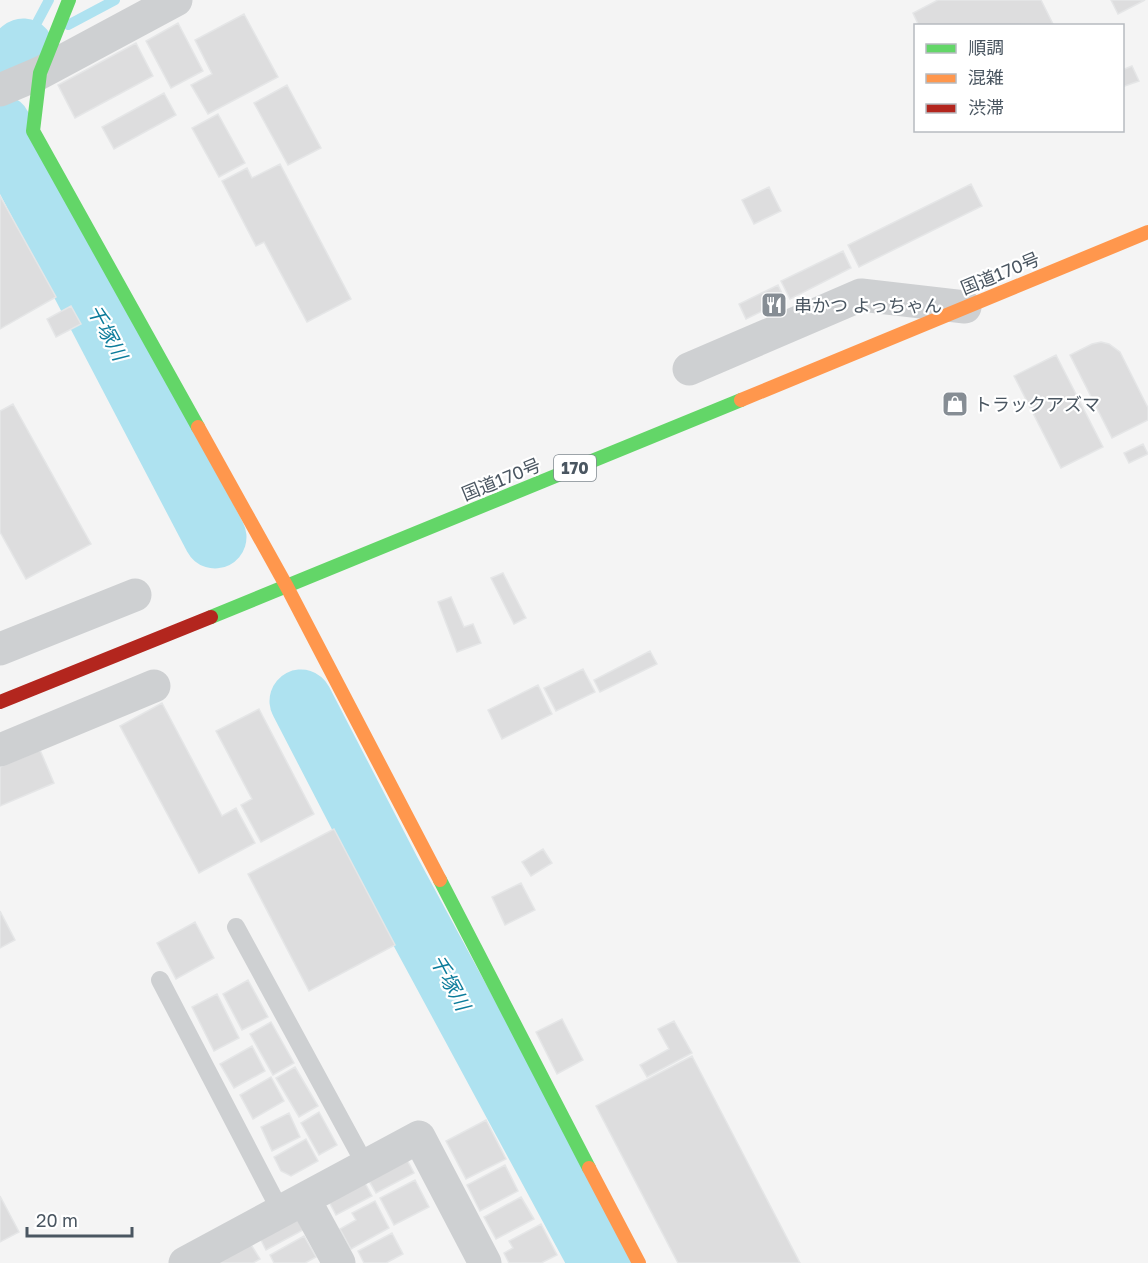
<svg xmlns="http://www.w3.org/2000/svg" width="1148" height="1263" font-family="'Golos Text','Noto Sans JP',sans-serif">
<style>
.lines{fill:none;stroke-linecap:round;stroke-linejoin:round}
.stream{stroke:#aee2f0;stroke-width:10}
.river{stroke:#aee2f0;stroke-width:63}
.building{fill:#ddddde;stroke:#e5e6e7;stroke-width:1.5}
.lane{stroke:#ced0d2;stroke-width:18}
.street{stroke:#ced0d2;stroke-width:33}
.fast{stroke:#63d668;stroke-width:14}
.slow{stroke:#ff974d;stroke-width:14}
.jam{stroke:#b3261e;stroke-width:14}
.labels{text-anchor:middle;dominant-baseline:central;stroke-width:4.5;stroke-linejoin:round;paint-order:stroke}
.shield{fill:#fff;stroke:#808990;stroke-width:1.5}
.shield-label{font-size:16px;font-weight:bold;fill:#4a5661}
.street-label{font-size:18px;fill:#4a5661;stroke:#fff}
.poi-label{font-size:18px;fill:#4a5661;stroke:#fff;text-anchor:start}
.water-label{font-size:20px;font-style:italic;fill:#0c7c9b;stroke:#fff}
</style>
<rect width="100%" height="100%" fill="#f4f4f4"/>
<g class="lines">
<path class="stream" d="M68,25L115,0
M23,49L49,0
M23,50L46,37"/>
<path class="river" d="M0,70L23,50
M0,126L215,537
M301,701L389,871L601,1263"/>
</g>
<path class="building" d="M938,0H1041L1053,24L919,26L913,13Z
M1111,0H1145L1118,14Z
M244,14L278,77L208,114L191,85L212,74L195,40Z
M178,23L203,71L171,88L146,41Z
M136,43L153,76L75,118L58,85Z
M1132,66L1139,81L1122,87V70Z
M287,85L321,148L288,165L254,103Z
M164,93L176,115L114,149L102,127Z
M218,114L245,163L219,177L192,128Z
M280,164L351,299L307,322L264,242L256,246L222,181L247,168L252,178Z
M971,184L982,206L859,267L848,245Z
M769,187L781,211L754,224L742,200Z
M0,196L56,297L0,329Z
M843,251L851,268L790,299L781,281Z
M778,285L785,300L746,319L739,304Z
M71,306L81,324L56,337L47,319Z
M1101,342L1109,344L1120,352L1148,408V420L1112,438L1070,355L1092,344Z
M1056,355L1103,447L1061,468L1014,376Z
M13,404L91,544L26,579L0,532V411Z
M1143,444L1148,454L1129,463L1124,453Z
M503,573L526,618L514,624L491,578Z
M451,597L464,627L473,624L481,643L457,652L438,602Z
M650,651L657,664L600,692L594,680Z
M583,669L595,692L556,711L544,688Z
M538,685L552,714L502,739L488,710Z
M162,703L222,816L236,808L255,843L199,873L120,726Z
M259,709L314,814L261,842L241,805L252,799L216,731Z
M40,750L54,783L0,806V767Z
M334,829L395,945L309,991L248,874Z
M543,849L552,863L531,876L522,862Z
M521,883L535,910L505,925L492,897Z
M0,911L15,940L0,948Z
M195,922L214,958L176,979L157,943Z
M248,980L268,1017L242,1030L223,994Z
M217,994L239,1038L214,1051L192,1007Z
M562,1019L583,1060L557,1074L536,1032Z
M674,1021L692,1053L647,1077L640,1065L669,1049L658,1029Z
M271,1022L294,1063L273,1075L250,1034Z
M252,1046L265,1071L234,1088L220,1064Z
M692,1056L800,1263H678L596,1106Z
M295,1067L318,1106L299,1117L276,1078Z
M271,1077L284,1101L253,1119L240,1095Z
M319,1112L337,1145L319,1155L301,1123Z
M289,1113L300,1137L272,1151L261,1127Z
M486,1120L506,1159L466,1179L446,1141Z
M306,1139L318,1161L291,1176L281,1171L274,1157Z
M405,1156L414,1173L376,1193L365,1174Z
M505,1165L518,1191L480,1211L467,1185Z
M360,1174L372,1196L336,1215L327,1198Z
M415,1180L429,1207L394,1225L380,1198Z
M0,1196L19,1232L0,1242Z
M521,1197L534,1219L496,1239L484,1217Z
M375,1201L389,1228L351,1249L340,1229L356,1220L352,1213Z
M293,1210L303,1230L266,1250L256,1230Z
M541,1224L557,1255L541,1263H509L504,1253L513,1248L509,1241Z
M392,1233L403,1254L386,1263H364L358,1251Z
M304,1236L316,1257L305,1263H274L270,1255Z
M250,1243L260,1259L253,1263H213Z"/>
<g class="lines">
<path class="lane" d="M236,927L366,1166
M160,980L281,1212"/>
<path class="street" d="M0,90L40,73L176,0
M689,369L861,295L965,307
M0,649L135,595
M0,750L154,686
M304,1199L339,1263
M185,1263L419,1137L485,1263"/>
<path class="fast" d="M69,0L40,73L33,131L198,427
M211,617L741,400
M440,880L589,1168"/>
<path class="slow" d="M741,400L1148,232
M198,427L287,587L440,880
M589,1168L639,1263"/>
<path class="jam" d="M0,702L211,617"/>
</g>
<defs>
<g id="restaurant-square" transform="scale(1.35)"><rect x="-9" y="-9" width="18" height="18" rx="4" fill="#868d94" stroke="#fff"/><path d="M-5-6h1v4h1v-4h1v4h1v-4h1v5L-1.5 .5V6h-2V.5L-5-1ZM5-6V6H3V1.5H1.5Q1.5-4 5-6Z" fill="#fff"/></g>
<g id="shop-square" transform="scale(1.35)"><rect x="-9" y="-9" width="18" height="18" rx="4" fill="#868d94" stroke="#fff"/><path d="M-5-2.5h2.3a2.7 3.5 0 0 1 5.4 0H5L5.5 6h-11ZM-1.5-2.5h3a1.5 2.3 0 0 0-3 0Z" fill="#fff"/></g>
</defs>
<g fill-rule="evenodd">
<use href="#restaurant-square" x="774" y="305"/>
<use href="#shop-square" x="955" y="404"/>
</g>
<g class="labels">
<rect class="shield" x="554" y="455" width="42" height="26" rx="4.5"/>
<g class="shield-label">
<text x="575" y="468">170</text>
</g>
<g class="street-label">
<text transform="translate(1000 273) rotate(-22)">国道170号</text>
<text transform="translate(501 479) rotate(-22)">国道170号</text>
</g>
<g class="poi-label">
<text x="794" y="305">串かつ よっちゃん</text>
<text x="974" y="404">トラックアズマ</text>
</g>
<g class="water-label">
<text transform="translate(108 332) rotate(62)">千塚川</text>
<text transform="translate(451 982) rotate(62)">千塚川</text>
</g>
</g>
<rect x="914" y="24" width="210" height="108" fill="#ffffff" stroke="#b7bbc0" stroke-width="1.5"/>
<rect x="926" y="44" width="30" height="9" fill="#63d668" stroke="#b7bbc0" stroke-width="1.5"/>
<text x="968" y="54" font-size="18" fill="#4a5661">順調</text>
<rect x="926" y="74" width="30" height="9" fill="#ff974d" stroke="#b7bbc0" stroke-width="1.5"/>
<text x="968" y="84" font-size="18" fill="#4a5661">混雑</text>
<rect x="926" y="104" width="30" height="9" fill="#b3261e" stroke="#b7bbc0" stroke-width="1.5"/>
<text x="968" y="114" font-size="18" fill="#4a5661">渋滞</text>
<path d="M27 1227v9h105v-9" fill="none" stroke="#4a5661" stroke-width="3"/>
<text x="36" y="1227" font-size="18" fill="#4a5661" stroke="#ffffff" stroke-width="4.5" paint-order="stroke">20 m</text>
</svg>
